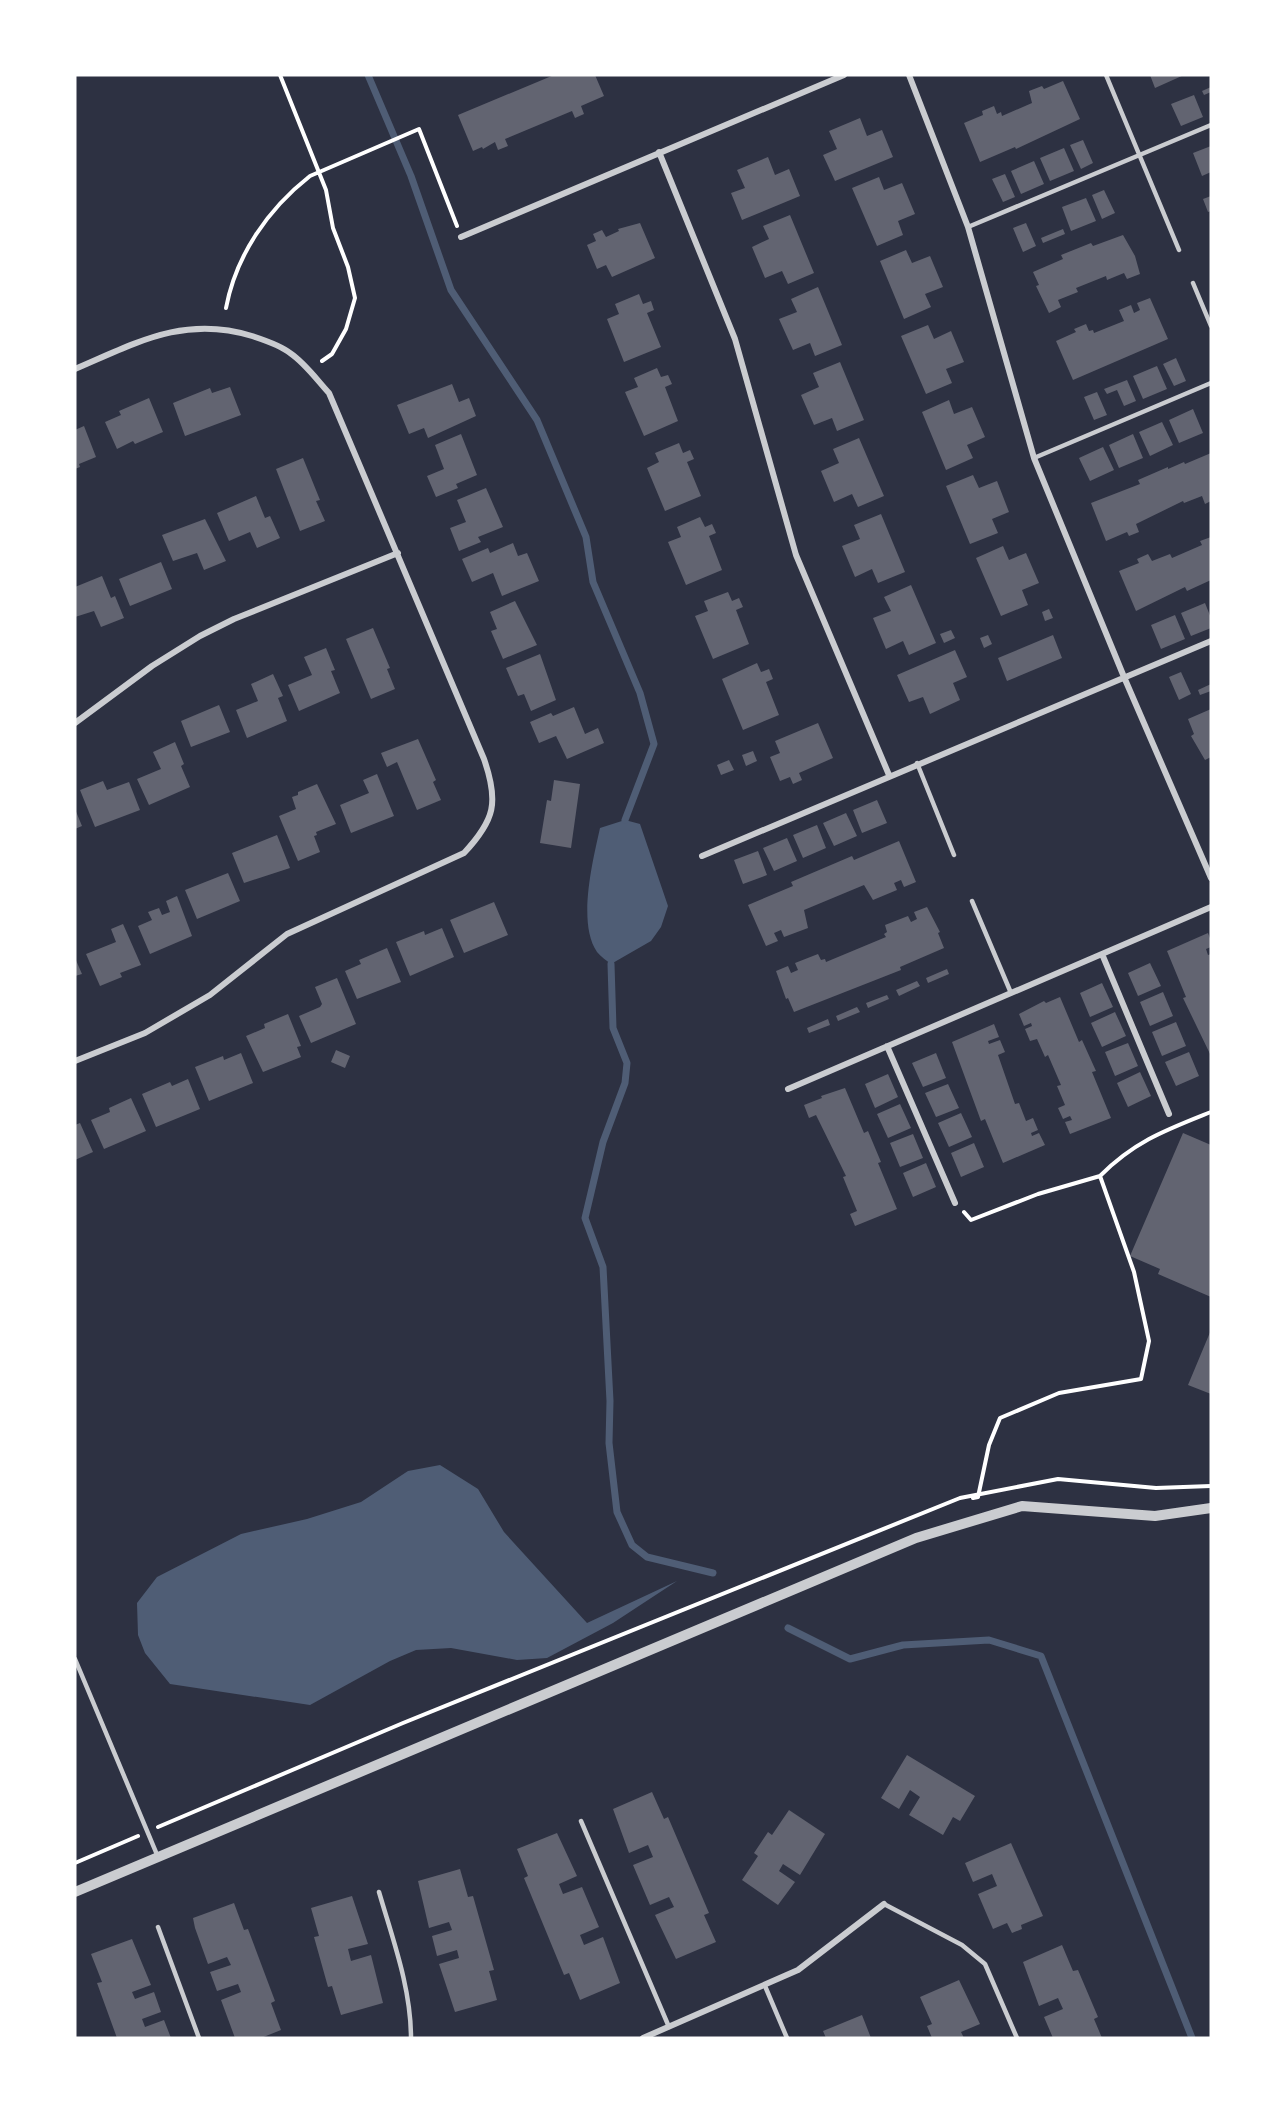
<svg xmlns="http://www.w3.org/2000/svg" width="1286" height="2113" font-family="Montserrat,sans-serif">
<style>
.water{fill:#4f5d75}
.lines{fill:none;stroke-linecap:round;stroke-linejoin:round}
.stream{stroke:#4f5d75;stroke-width:7}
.building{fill:#626471}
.path{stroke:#fff;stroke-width:4}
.service{stroke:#caccd0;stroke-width:4.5}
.minor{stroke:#caccd0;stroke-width:6}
.tertiary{stroke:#caccd0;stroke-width:10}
</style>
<rect width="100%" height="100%" fill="#2d3142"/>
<path class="water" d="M625,820L640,824L668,906L661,927L651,941L611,964C607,961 601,957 597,952C577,923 593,860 600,828Z
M440,1465L478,1489L504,1532L587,1623L677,1581L613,1623L547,1658L517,1660L451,1648L416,1650L390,1661L310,1705L170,1684L145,1653L138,1635L137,1603L157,1577L241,1534L307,1519L361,1502L408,1471Z"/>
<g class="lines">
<path class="stream" d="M368,75L411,176L451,290L537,420L586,537L593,582L640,693L654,744L625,820
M611,964L613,1028L627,1063L625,1083L603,1142L585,1218L603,1267L610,1401L609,1443L617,1512L632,1545L647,1557L713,1573
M788,1628L850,1659L903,1645L989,1640L1041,1656L1192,2038"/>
</g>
<path class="building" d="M554,75H595L604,96L581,106L584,114L575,118L572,111L505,139L508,146L498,150L495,142L483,149L482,147L473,151L458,115Z
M1150,75H1184L1155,88Z
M1063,81L1080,119L1016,149L1015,147L980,162L964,123L983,115L982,111L994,106L997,114L1001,112L1002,116L1032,103L1029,91L1042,86L1044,89Z
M1211,87V92L1204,95L1202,91Z
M1194,95L1203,117L1181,126L1171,104Z
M860,118L867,136L882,130L893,157L835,181L823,155L837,149L829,131Z
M1083,140L1093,163L1081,169L1070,145Z
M1211,146V172L1202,176L1193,153Z
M1064,148L1074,171L1050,181L1040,158Z
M768,157L775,175L789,169L800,196L742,220L731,193L745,188L737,170Z
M1034,161L1044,184L1021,194L1011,171Z
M1005,174L1015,197L1003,202L992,179Z
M879,177L884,190L902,183L915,214L898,221L903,235L877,246L852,188Z
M1104,190L1115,213L1102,219L1092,195Z
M1211,196V211L1208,212L1203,199Z
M1086,198L1096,221L1071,231L1062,207Z
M790,215L814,273L788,284L782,271L765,278L752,247L769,239L763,226Z
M640,223L655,258L612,277L606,265L597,269L587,245L596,241L593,234L602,230L606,237L619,231L618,229Z
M1026,223L1036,246L1023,252L1013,228Z
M1063,229L1065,234L1043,243L1041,238Z
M1123,235L1135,256L1140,274L1127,279L1124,273L1107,280L1106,276L1076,288L1078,292L1058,300L1061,307L1049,313L1036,286L1039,285L1033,272L1063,259L1061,255L1091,243L1093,246Z
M906,250L912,263L930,256L943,287L925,294L931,307L904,319L880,261Z
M818,287L842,345L815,356L810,343L793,350L779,319L797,312L791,299Z
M639,294L643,304L651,301L654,310L647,313L661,347L624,362L607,319L619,314L615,304Z
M1150,298L1168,339L1073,380L1056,341L1076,332L1074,329L1086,324L1089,331L1093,330L1094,333L1124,321L1119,310L1131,305L1134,313L1140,310L1137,303Z
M928,325L934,339L951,331L964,362L946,369L952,383L926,394L901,336Z
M1176,358L1186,381L1174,386L1163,364Z
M840,362L864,420L837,431L832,418L814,425L801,395L819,387L813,373Z
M1157,366L1167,389L1143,399L1133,376Z
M657,368L661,377L668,375L672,384L665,387L678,421L644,436L625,392L638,387L634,378Z
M1127,380L1136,401L1124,406L1117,390L1107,394L1104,389Z
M452,384L459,402L469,398L476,416L428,438L424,428L409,434L397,405Z
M230,387L241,415L185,436L173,403L210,388L212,393Z
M1097,392L1107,415L1094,420L1084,397Z
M149,398L163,432L135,444L133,441L117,449L105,422L121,415L119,411Z
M949,400L954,414L972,407L985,437L967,445L973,458L946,470L922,412Z
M1193,409L1203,433L1179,443L1169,420Z
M1162,422L1173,445L1150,456L1139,432Z
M84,426L96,457L79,464L80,467L75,469V430Z
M461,434L477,475L456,484L458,488L436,497L427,476L444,469L435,445Z
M1133,434L1143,458L1119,468L1109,445Z
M859,438L884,496L858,507L852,494L834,502L821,471L839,463L833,449Z
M679,443L683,453L690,450L694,459L687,462L701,496L665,511L647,468L659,462L655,453Z
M1103,447L1114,470L1090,481L1079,458Z
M1211,453V501L1205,504L1202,496L1184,503L1183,501L1136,524L1139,532L1129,536L1127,532L1106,541L1091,503L1140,484L1138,480L1168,467V469L1184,462L1185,464Z
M303,458L320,500L316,501L325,521L300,531L276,469Z
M973,475L979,488L997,481L1009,512L992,519L998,533L970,544L946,486Z
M486,488L503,527L478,537L481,542L459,551L450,528L466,522L457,500Z
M256,496L265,518L270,516L280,538L257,548L250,532L229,541L217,513Z
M881,514L905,572L878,583L872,569L855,577L842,546L860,539L854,525Z
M700,517L705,527L712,524L716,533L709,536L722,570L686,585L668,542L681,537L677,527Z
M205,519L226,561L204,570L197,553L173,561L162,535Z
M1211,537V580L1187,591L1185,587L1136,611L1119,571L1139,563L1137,559L1148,554L1152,561L1170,554L1172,558L1202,545L1200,541Z
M513,543L518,556L527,553L539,581L502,596L493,573L472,582L462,559L488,548L490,553Z
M1003,546L1009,560L1026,553L1039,583L1022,590L1028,605L1001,616L976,558Z
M161,562L172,589L130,606L119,579Z
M102,576L111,598L115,596L124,618L101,627L94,611L75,617V587Z
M911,585L936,643L909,655L903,641L886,649L873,618L891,611L884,597Z
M728,592L732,601L739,598L743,607L736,610L749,644L713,659L695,616L708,611L704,601Z
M515,601L537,645L503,659L491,631L497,629L490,612Z
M1205,603L1211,618V628L1191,636L1181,613Z
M1049,609L1053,618L1045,621L1042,612Z
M1175,615L1185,639L1161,649L1151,625Z
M373,628L390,668L387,669L395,689L371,699L346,639Z
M951,630L955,638L944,643L940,634Z
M988,635L992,644L984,648L980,638Z
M1053,635L1062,658L1007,681L998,658Z
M326,648L335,670L331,671L340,693L299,711L288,685L312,675L304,657Z
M955,650L967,677L953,683L960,700L930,714L923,697L909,702L897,675Z
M540,654L556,700L531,711L524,694L518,696L506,668Z
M757,663L761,672L769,669L773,679L766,682L779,715L743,730L722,679Z
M1181,672L1191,694L1179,700L1169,677Z
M273,674L283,696L278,698L287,721L247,738L236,710L258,701L251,684Z
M1211,684V691L1200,695L1198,690Z
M219,705L230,732L191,747L181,721Z
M574,707L585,734L598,728L604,743L567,759L556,736L539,743L530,722L551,713L553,716Z
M1211,709V757L1205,760L1191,736L1194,734L1188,719Z
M818,723L833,758L799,773L802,780L793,784L790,777L780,781L770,757L780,753L775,741Z
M418,739L436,780L433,782L441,800L417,810L397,762L387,767L381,753Z
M175,742L184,764L181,766L190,787L149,805L137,779L161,769L153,752Z
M753,751L757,761L746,766L742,755Z
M729,760L734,770L721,775L717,765Z
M377,774L394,816L351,833L340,805L369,793L363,780Z
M554,780L580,784L571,848L540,843L547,800L551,801Z
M103,781L107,790L129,782L140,810L95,827L80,790Z
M317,784L336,824L316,832L317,835L314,836L320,852L298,861L279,816L296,809L292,797L298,795V792Z
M877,800L887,823L862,833L853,810Z
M75,809L82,826L75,829Z
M846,813L857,836L834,846L823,823Z
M817,825L826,848L803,858L793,835Z
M277,835L290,868L244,883L232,853Z
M787,838L797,861L774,871L763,848Z
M899,841L916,882L904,887L901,880L894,883L897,890L873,900L864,885L804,910L808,928L784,937L781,930L774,933L778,941L766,946L748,905L793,886L791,882L852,856L854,860Z
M758,851L767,875L743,884L734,860Z
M228,873L240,901L197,919L185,890Z
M177,896L192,936L150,954L138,926L152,920L148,912L159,908L162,915L170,912L166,901Z
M494,902L508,935L464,953L450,920Z
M927,907L940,932L938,933L944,948L900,967L901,970L794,1012L788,998L786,999L776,971L788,966L791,973L798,970L795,963L818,954L821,960L825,959L826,962L886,937L884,934L887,932L885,925L908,916L911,922L917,919L914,912Z
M123,924L141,965L120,973L122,977L100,986L86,954L116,942L111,929Z
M442,928L454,957L410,976L396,942L424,931L425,935Z
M1208,933L1211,941V947L1206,949L1208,955L1211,954V1056L1183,998L1186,997L1167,951Z
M387,948L401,982L357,999L345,971L361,964L359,960Z
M75,958L82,974L75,976Z
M1150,963L1161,986L1138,996L1128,973Z
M947,969L949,974L928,983L926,978Z
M337,978L356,1024L311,1043L299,1016L320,1007L322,1004L315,987Z
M917,981L920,986L899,996L896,990Z
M1102,983L1113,1007L1090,1017L1080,993Z
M1163,992L1173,1016L1150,1026L1140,1002Z
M887,995L889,999L868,1008L866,1003Z
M1060,997L1079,1042L1082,1040L1096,1071L1092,1072L1111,1118L1070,1134L1065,1122L1072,1120L1070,1116L1063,1119L1058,1108L1065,1105L1057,1086L1061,1085L1048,1055L1045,1057L1037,1039L1030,1041L1025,1029L1032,1026L1031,1023L1024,1026L1019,1014L1044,1001L1046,1003Z
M857,1007L860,1012L838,1021L836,1016Z
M1115,1012L1126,1036L1102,1047L1091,1023Z
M288,1014L301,1046L297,1047L301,1057L263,1072L246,1036L265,1028L264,1024Z
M828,1019L830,1025L809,1033L807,1028Z
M1176,1022L1186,1046L1162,1056L1152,1032Z
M994,1024L999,1037L988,1041L989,1044L1000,1040L1005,1052L998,1055L1015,1104L1019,1103L1026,1121L1033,1118L1038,1130L1031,1133L1032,1136L1039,1133L1045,1145L1003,1163L985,1119L981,1121L952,1042Z
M1128,1043L1138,1066L1115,1076L1105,1052Z
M336,1050L350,1056L345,1068L331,1062Z
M1189,1052L1199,1076L1176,1086L1165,1062Z
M241,1053L253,1083L209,1101L195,1067L223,1056L224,1060Z
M936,1053L946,1078L923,1087L912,1063Z
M1140,1072L1151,1096L1128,1107L1117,1083Z
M888,1074L898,1097L875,1108L865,1084Z
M188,1079L200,1109L156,1127L142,1094L170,1082L172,1086Z
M948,1084L959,1108L936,1117L925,1093Z
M845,1088L864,1133L868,1131L881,1162L878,1163L897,1209L855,1226L850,1214L857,1211L843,1177L846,1176L816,1115L809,1118L804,1105L822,1098L821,1096Z
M131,1098L146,1131L104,1149L91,1120L110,1112L109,1108Z
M900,1104L911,1128L888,1138L877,1114Z
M961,1113L972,1137L949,1147L938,1123Z
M80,1123L93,1152L75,1160V1125Z
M1183,1133L1211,1145V1297L1158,1274L1160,1269L1130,1256Z
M913,1134L923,1158L900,1167L890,1143Z
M974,1143L984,1167L961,1177L951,1153Z
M926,1163L936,1187L913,1197L903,1173Z
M1211,1330V1394L1188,1385Z
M907,1755L975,1796L960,1821L953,1817L943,1835L909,1815L920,1797L910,1790L899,1809L881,1798Z
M652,1792L664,1819L668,1817L709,1913L704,1915L716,1942L676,1959L655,1915L674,1907L669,1897L650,1905L633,1865L653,1857L648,1845L629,1853L613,1809Z
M789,1810L825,1834L800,1875L783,1864L779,1871L795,1882L778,1905L742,1880L758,1856L754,1853L768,1832L772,1835Z
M557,1833L577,1876L559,1884L563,1894L582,1887L599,1927L580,1935L584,1945L603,1937L620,1983L580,2000L569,1973L564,1975L524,1878L528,1876L517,1849Z
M1011,1843L1043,1916L1021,1925L1022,1929L1012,1933L1007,1923L993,1929L978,1894L997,1886L992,1874L973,1882L965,1863Z
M460,1869L468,1897L473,1896L494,1970L489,1971L497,2000L455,2012L439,1964L459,1958L457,1950L437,1956L432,1936L452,1930L449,1922L429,1928L418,1881Z
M352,1896L368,1944L348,1949L351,1961L371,1955L383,2003L341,2015L332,1986L328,1987L314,1937L319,1936L311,1908Z
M234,1903L244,1930L248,1929L275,2001L271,2003L281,2030L261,2038H235L221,2000L241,1992L238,1984L217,1991L210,1972L231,1965L227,1957L208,1964L195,1928L193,1918Z
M132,1939L151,1985L132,1992L135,1999L154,1992L161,2012L142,2019L145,2027L164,2020L171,2038H117L97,1983L102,1982L91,1954Z
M1062,1945L1073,1971L1078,1970L1098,2017L1094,2019L1102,2038H1053L1044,2017L1063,2009L1058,1998L1039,2006L1023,1962Z
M959,1980L980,2024L961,2032L964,2038H932L927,2026L932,2024L920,1997Z
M862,2015L871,2038H826L823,2031Z"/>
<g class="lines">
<path class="path" d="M280,75L326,190L333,228L348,267L355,298L346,329L332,354L322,361
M226,308C236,255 268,209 310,176L419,129L457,226
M964,1212L971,1220L1038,1194L1100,1176
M973,1498L978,1497L989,1445L1000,1418L1059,1393L1141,1379L1149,1341L1134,1272L1100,1176C1135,1141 1166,1130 1211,1112
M158,1827L403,1723L960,1498L1058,1479L1156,1488L1211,1486
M75,1863L138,1836"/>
<path class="service" d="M1106,75L1179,250
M968,227L1211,125
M1193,283L1211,326
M1034,458L1211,383
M917,763L954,855
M972,901L1011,993
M75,1659L158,1857
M581,1821L669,2027
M379,1892C393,1940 411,1988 411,2038
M884,1904L962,1945L985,1964L1017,2038
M158,1927L199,2038
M765,1986L787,2038"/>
<path class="minor" d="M909,75L968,227L1034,458L1124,677L1211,878
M659,152L735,339L796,555L889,775
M461,237L844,75
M75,369C136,343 184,315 252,336C264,340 280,345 290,353C305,363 317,380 329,393L484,759C499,802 495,820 464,853L287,934L210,995L145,1033L75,1061
M75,723L152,666L200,636L234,619L398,553
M702,856L1211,641
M1102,954L1169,1114
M887,1046L955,1203
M788,1089L1211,907
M643,2038L798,1970L884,1904"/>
<path class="tertiary" d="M75,1892L916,1538L1022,1506L1155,1516L1211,1508"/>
</g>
<rect width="1286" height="2113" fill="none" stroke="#ffffff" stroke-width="153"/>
</svg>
